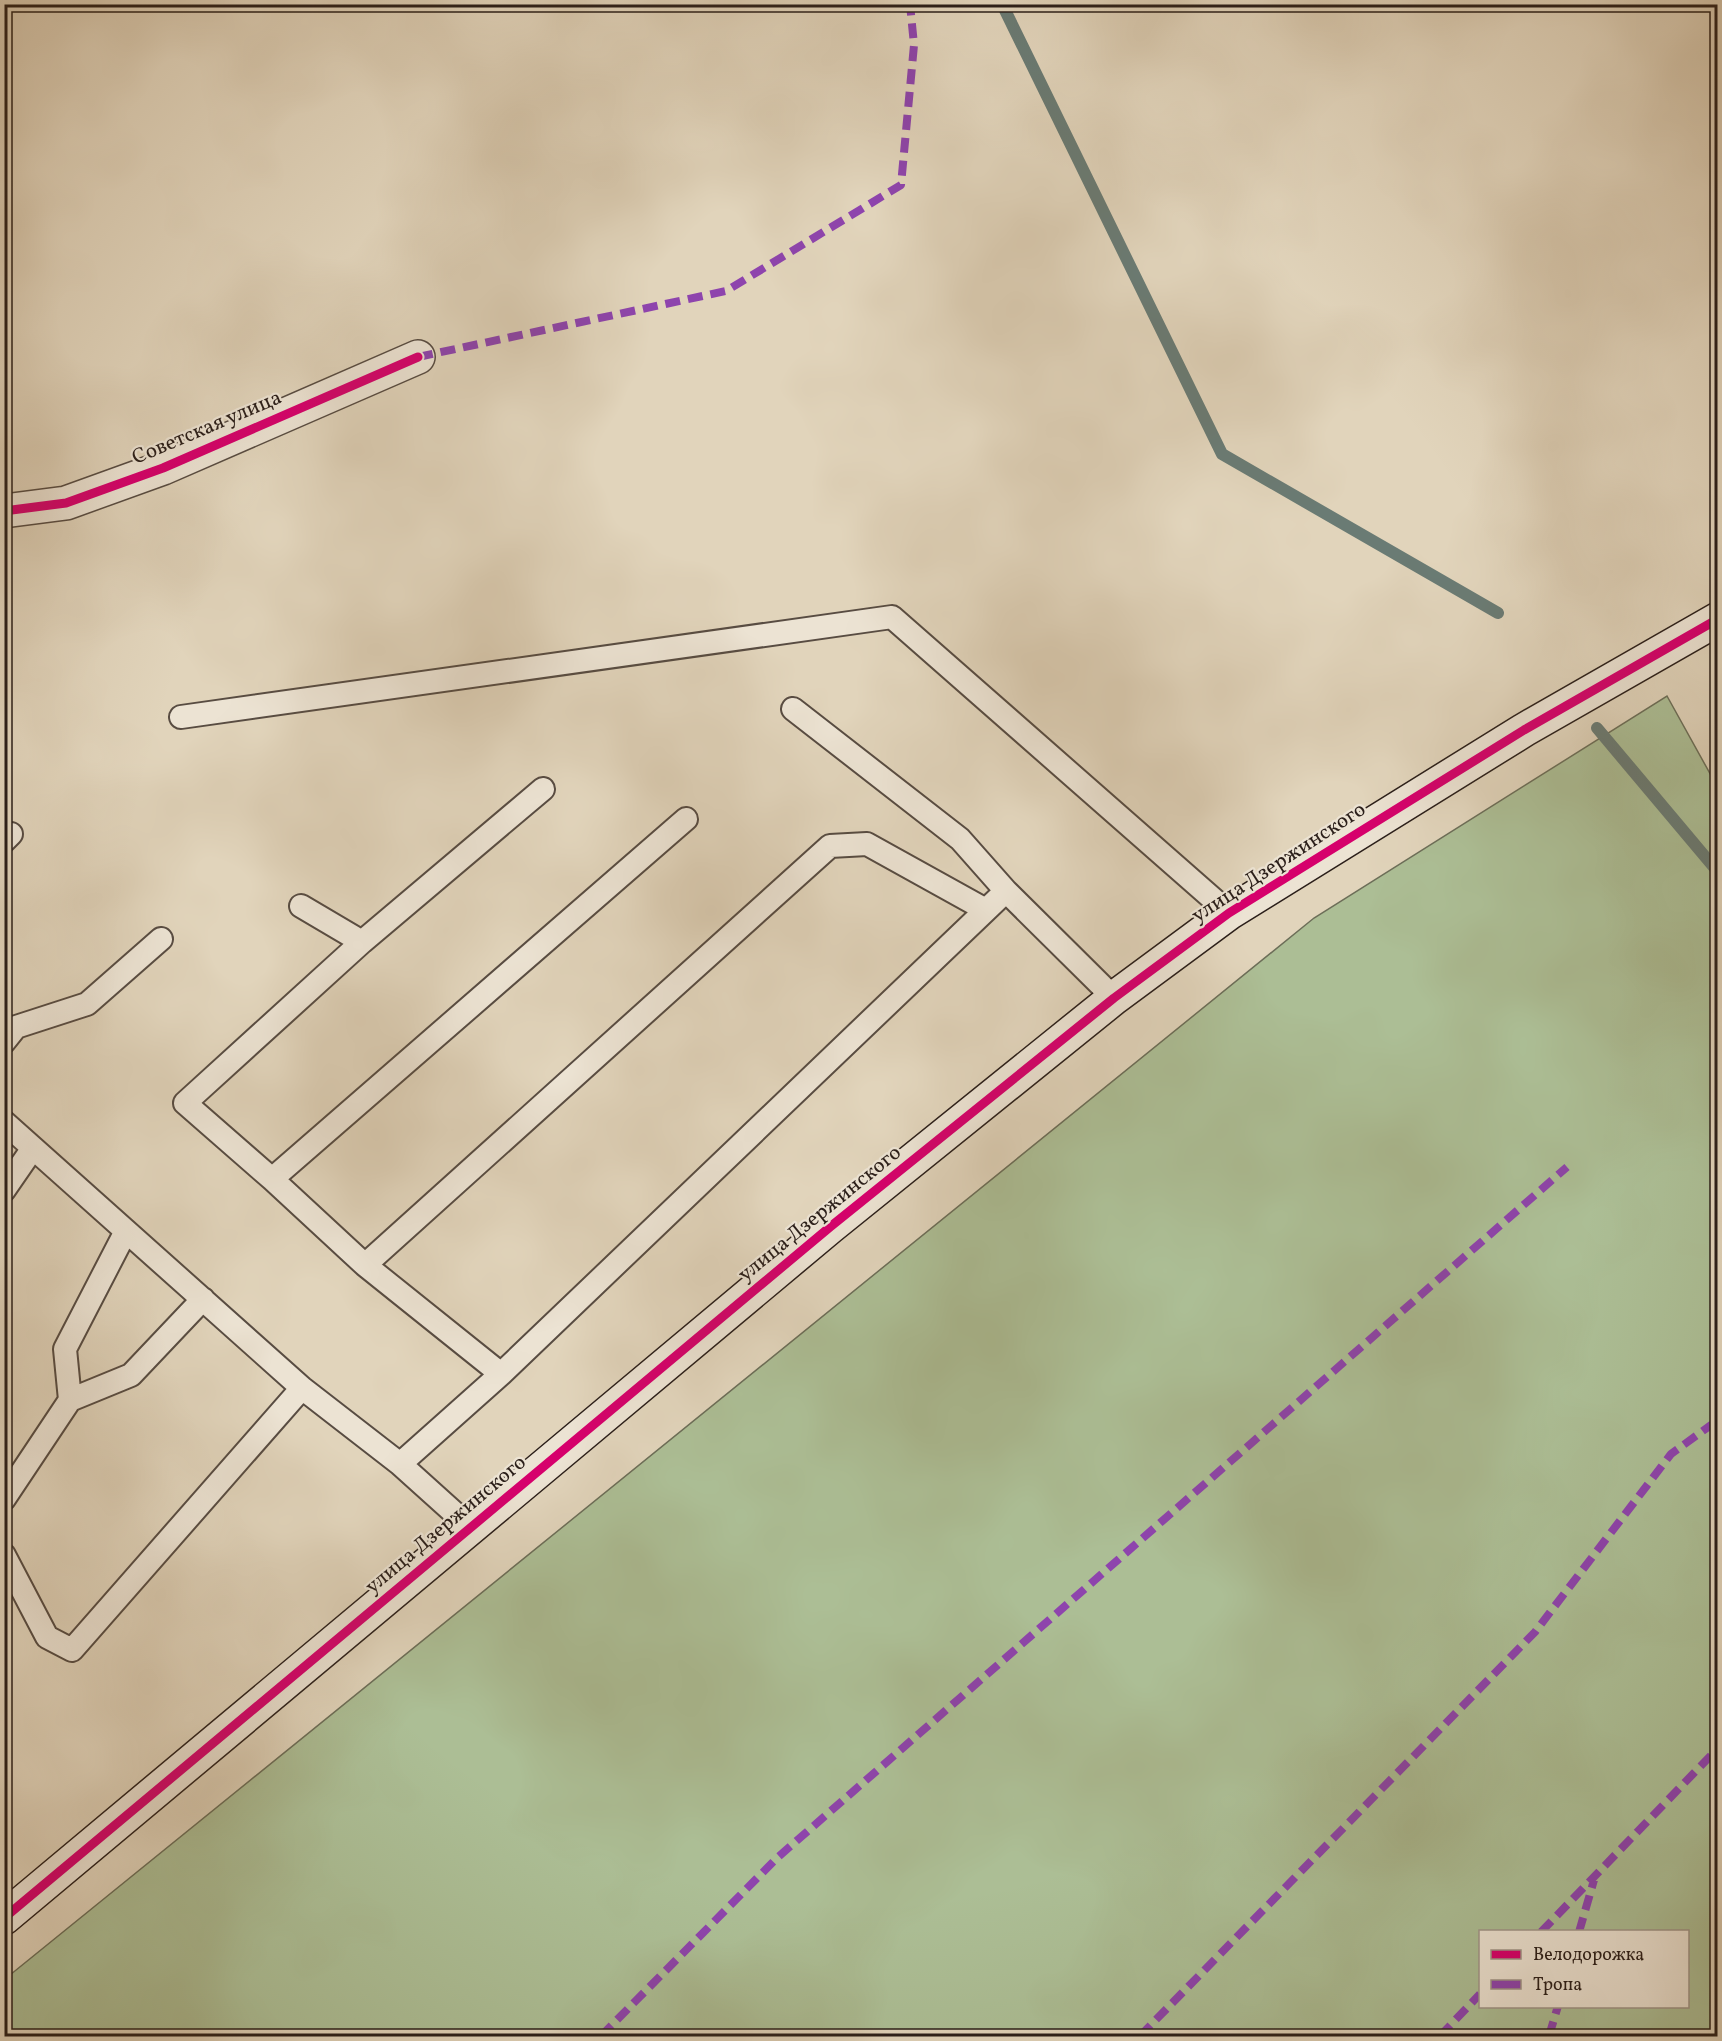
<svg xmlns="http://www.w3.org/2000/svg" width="1722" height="2041" font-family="Vollkorn,serif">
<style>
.green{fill:#acbe95;stroke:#6c6e58;stroke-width:1.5;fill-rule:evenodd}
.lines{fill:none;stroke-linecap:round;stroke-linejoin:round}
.stream{stroke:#6a7b74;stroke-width:12}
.lane-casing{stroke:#584c42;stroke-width:26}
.street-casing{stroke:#584c42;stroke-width:36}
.secondary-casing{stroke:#2b1f1a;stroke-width:36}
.lane{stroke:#ece3d3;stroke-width:22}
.street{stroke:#ece3d3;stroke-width:33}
.secondary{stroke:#ece3d3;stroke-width:33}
.quiet{stroke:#8e44ad;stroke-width:8;stroke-dasharray:15 8;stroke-linecap:butt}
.cycleway-casing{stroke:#ece3d3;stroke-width:13}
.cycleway{stroke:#d6006c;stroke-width:9}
.labels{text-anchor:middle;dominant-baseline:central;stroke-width:4.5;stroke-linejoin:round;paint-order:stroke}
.street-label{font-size:21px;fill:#2b1f1a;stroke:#ece3d3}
</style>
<rect width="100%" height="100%" fill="#e1d4bb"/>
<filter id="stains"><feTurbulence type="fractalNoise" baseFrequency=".00333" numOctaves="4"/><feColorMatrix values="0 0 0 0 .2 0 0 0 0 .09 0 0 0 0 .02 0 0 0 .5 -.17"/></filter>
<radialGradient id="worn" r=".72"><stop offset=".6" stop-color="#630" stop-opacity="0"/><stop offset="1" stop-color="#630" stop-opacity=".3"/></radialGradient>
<path class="green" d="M1667,696L1718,788L1717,2036H5V1979L1314,918ZM1480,1932H1688V2006H1480Z"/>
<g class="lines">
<path class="stream" d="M1002,4L1222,454L1498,613
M1597,728L1718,872"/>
<g class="lane-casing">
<path id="lane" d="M793,709L960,839L1006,891
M181,717L892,617L1229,913
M4,841L11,834
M301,906L362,942
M4,1042L16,1027L87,1004L161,939
M4,1122L302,1388L400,1464L471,1528
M272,1179L185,1103L362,942L543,789
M4,1190L33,1148
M365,1265L272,1179L686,819
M501,1374L365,1265L830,846L867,844L986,910
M70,1400L131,1375L203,1299
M400,1464L501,1374L1006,891L1114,998
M4,1499L70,1400L65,1349L126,1231
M4,1555L47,1637L72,1650L302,1388"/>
</g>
<g class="street-casing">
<path id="street" d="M4,511L66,503L163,468L418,357"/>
</g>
<g class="secondary-casing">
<path id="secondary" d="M4,1918L830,1227L1114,998L1229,913L1524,730L1718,619"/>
</g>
<use href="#lane" class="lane"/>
<use href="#street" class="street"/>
<use href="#secondary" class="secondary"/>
<path class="quiet" d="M418,357L726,291L901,185L914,45L910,4
M1541,1932L1718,1748
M1579,1932L1594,1880
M601,2036L777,1858L1567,1167
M1140,2036L1535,1632L1671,1454L1711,1425L1718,1423
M1440,2036L1480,1994
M1549,2036L1558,2006"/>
<g class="cycleway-casing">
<path id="cycleway" d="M4,511L66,503L163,468L418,357
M4,1918L830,1227L1114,998L1229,913L1524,730L1718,619"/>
</g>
<use href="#cycleway" class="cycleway"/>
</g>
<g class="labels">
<g class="street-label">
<text transform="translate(207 428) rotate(-23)">Советская улица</text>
<text transform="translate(1279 863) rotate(-33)">улица Дзержинского</text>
<text transform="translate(820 1214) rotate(-39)">улица Дзержинского</text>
<text transform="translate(446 1525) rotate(-40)">улица Дзержинского</text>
</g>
</g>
<rect width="1722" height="2041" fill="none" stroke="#e1d4bb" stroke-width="24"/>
<rect x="6" y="6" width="1710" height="2029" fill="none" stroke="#2b1f1a" stroke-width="3"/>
<rect x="12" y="12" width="1698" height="2017" fill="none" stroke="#2b1f1a" stroke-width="1.5"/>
<rect x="1479" y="1930" width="210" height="78" fill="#ece3d3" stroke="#9f9589" stroke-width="1.5"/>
<rect x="1491" y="1950" width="30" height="9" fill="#d6006c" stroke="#9f9589" stroke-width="1.5"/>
<text x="1533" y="1960" font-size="18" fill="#2b1f1a">Велодорожка</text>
<rect x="1491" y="1980" width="30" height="9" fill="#8e44ad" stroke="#9f9589" stroke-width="1.5"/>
<text x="1533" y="1990" font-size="18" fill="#2b1f1a">Тропа</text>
<rect width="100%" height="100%" filter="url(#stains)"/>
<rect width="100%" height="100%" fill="url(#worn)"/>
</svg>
